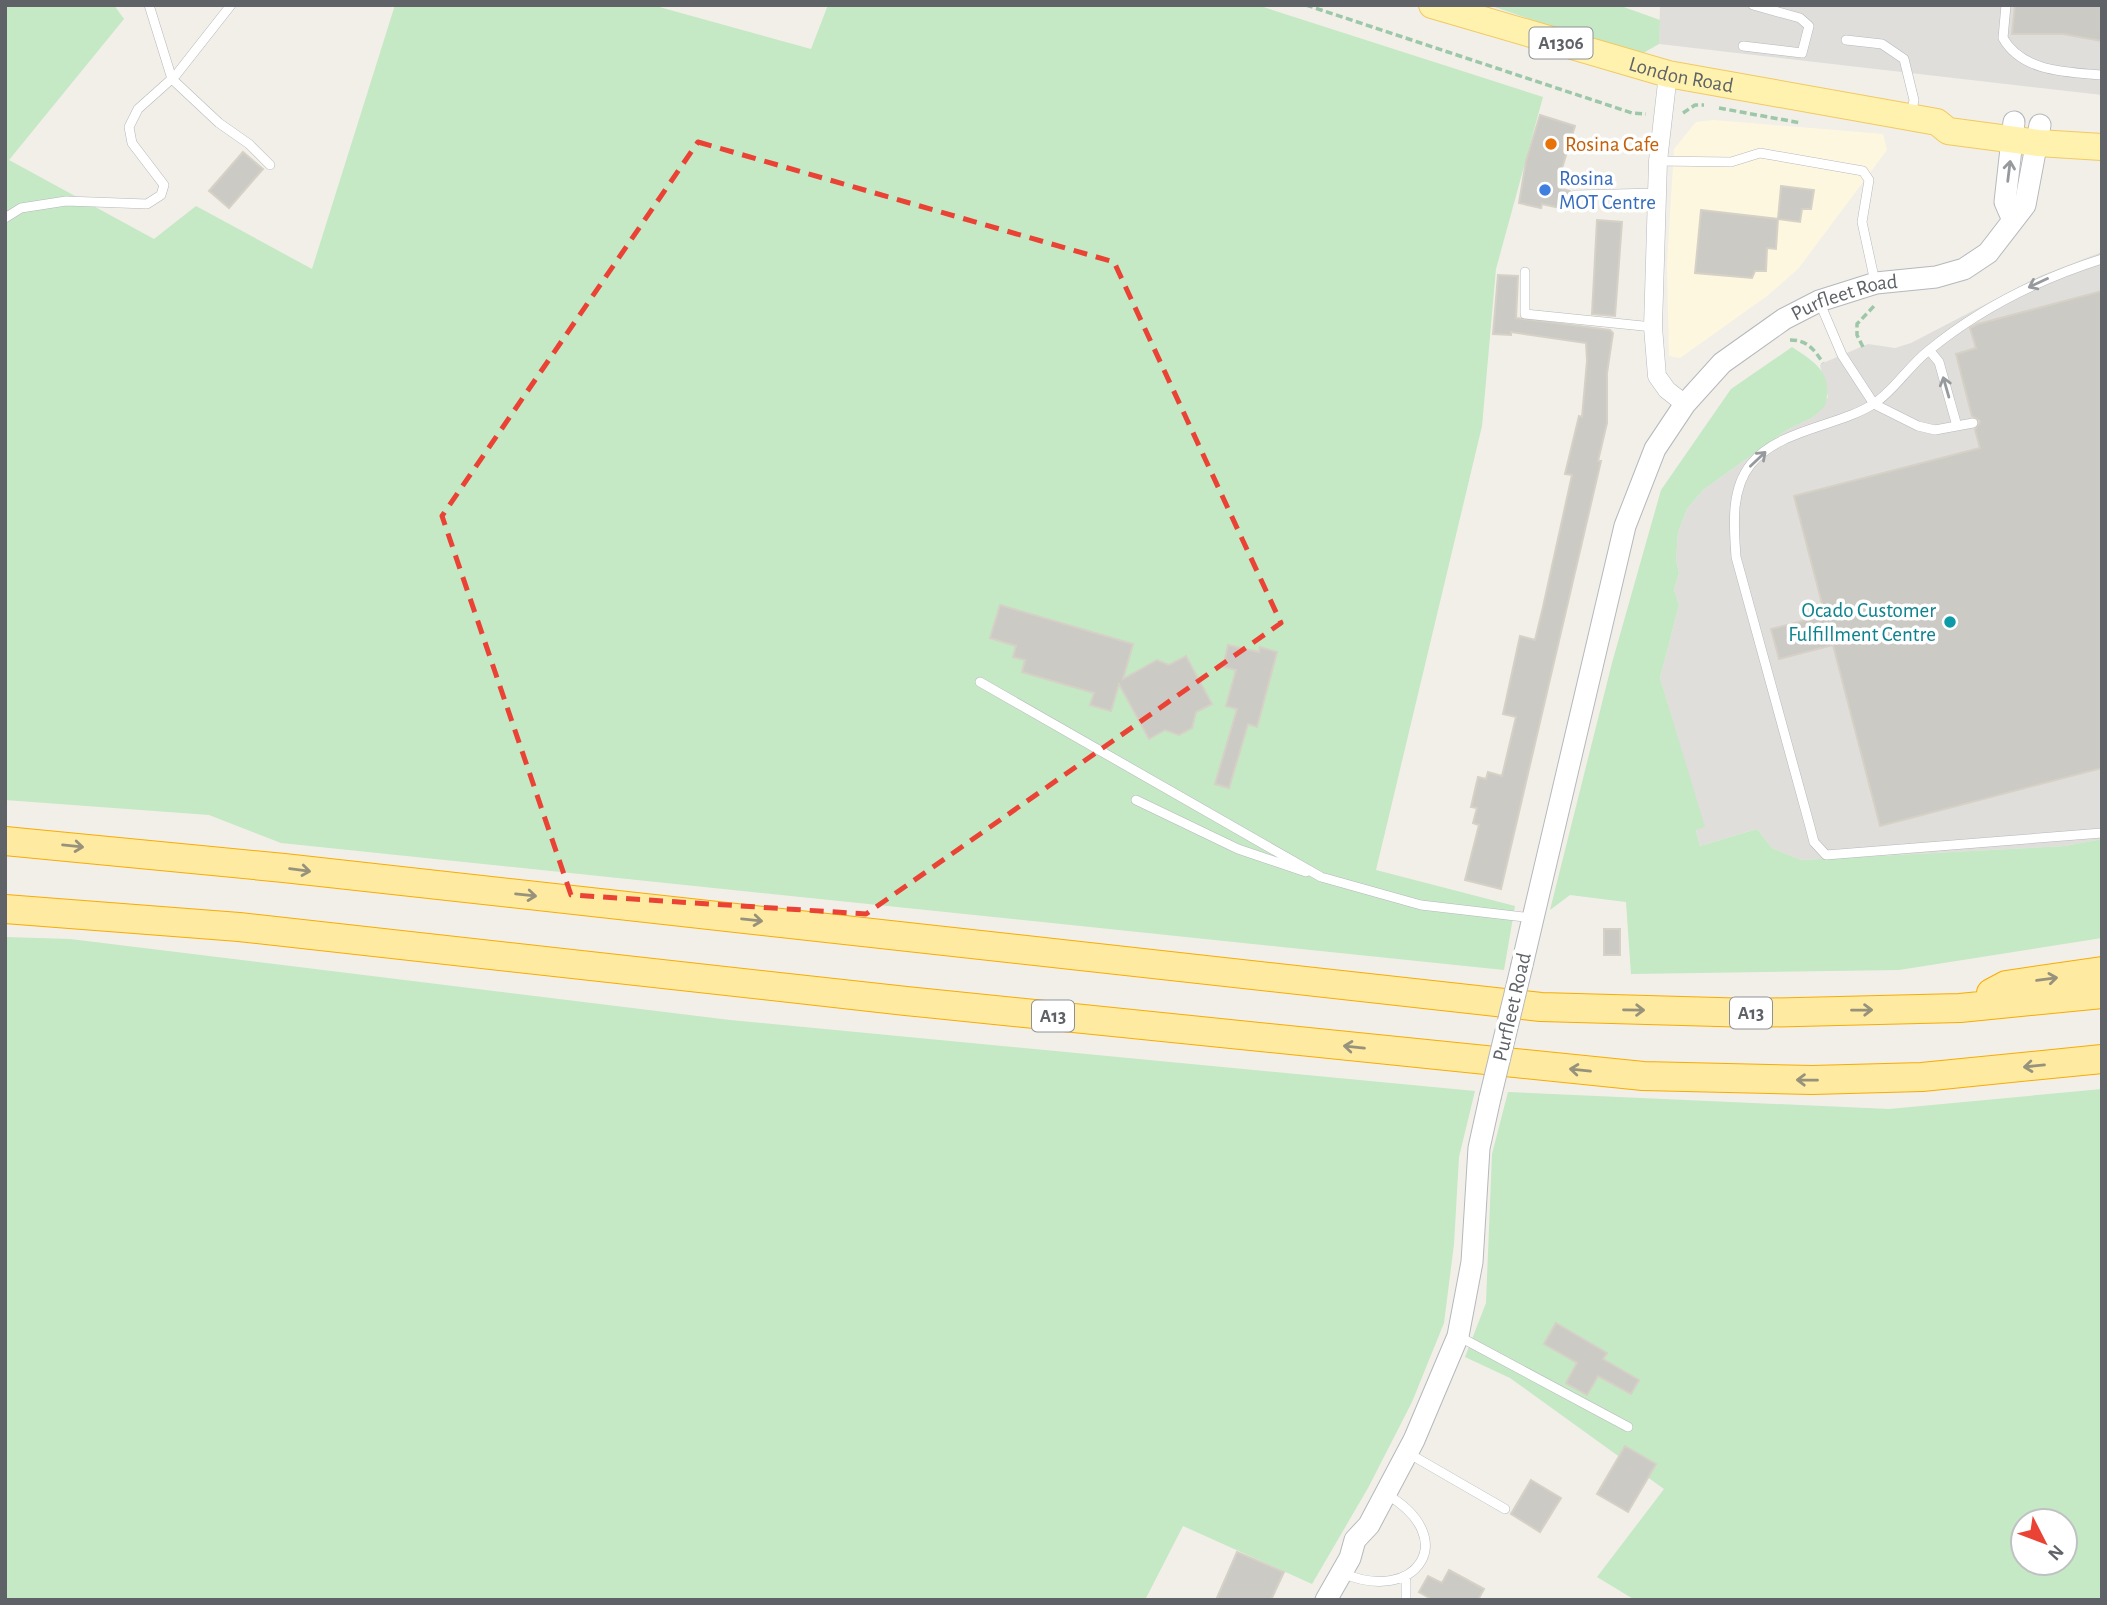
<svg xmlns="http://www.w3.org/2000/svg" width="2107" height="1605" font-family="'Alegreya Sans',sans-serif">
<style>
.commercial{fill:#fef7e0}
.industrial{fill:#e0deda}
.green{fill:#c5e8c5;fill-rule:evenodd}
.building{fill:#cccac5;stroke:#d6d1c6;stroke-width:2}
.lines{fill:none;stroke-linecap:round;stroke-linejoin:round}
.service-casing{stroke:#b5b8bc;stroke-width:10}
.minor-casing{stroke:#b5b8bc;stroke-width:19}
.tertiary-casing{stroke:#b5b8bc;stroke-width:23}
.primary-casing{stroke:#f2c960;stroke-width:28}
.trunk-casing{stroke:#f9ab00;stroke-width:30}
.path{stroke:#9cc7a9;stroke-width:3.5;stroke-dasharray:7 3.5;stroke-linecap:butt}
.service{stroke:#fff;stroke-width:9}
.minor{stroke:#fff;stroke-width:18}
.tertiary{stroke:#fff;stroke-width:21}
.primary{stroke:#fff2af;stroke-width:26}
.trunk{stroke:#feeaa1;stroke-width:28}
.tertiary-bridge-casing{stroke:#b5b8bc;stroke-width:23;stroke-linecap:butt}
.tertiary-bridge{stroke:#fff;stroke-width:21}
.oneway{stroke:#979a9d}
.oneway2{stroke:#97927c}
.marked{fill:none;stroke:#ea4335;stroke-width:5;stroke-dasharray:14 9;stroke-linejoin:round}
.food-dot{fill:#e8710a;stroke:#fff;stroke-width:2.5}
.shop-dot{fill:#3f7fe0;stroke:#fff;stroke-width:2.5}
.culture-dot{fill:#0f9aa8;stroke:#fff;stroke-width:2.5}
.labels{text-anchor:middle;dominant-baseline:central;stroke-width:7;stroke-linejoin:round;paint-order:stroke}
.shield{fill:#fff;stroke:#8f9295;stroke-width:2}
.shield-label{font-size:19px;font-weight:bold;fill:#5f6368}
.street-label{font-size:21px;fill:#5f6368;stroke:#fff}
.food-label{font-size:21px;fill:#c56008;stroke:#fff;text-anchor:start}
.shop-label{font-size:21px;fill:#366cbe;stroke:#fff;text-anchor:start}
.culture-label{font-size:21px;fill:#0d838f;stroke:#fff;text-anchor:end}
</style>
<rect width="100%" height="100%" fill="#f1efe8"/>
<path class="commercial" d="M1713,120L1883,134L1887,150L1798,269L1767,296L1680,358L1669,356L1667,265L1674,149L1696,122Z"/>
<path class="industrial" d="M1660,5H2102V95L1659,44Z
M2102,252V839L2065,846L1801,860L1772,848L1757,829L1700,846L1696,829L1704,827L1660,678L1679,605L1674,590L1679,573L1676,560L1678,532L1687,509L1703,490L1787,430L1813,417L1828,397L1820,365L1823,363L1868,344L1895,348L1911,343L2040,276Z"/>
<path class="green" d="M5,5H114L124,19L9,160L154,239L196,206L312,269L395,5H652L811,49L828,5H1257L1543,97L1496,269L1482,426L1376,870L1515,906L1504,970L281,843L209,815L5,800Z
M1489,5H1618L1660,20L1659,44L1638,56Z
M1792,347C1816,363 1834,373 1825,406L1813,417L1787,430L1703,490L1687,509L1678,532L1676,560L1679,573L1674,590L1679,605L1660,678L1705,827L1696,830L1700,846L1757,829L1772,848L1801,860L2065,846L2102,839V938L1899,970L1631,974L1626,902L1570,895L1550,910L1612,663L1661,490L1731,389Z
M5,937L70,939L730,1020L1475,1091L1459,1157L1454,1244L1444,1323L1412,1402L1368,1488L1312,1584L1183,1526L1145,1600H5Z
M2102,1089V1600H1635L1597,1577L1664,1489L1510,1378L1465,1357L1486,1303L1492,1154L1508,1092L1889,1109ZM2023,1521H2065V1563H2023Z"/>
<path class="building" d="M2015,5H2102V41L2063,34H2012Z
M1540,115L1575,126L1560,175L1567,177L1563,189L1570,191L1569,210L1542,204L1541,208L1519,203L1526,161Z
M243,152L263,169L229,208L209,191Z
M1781,186L1814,190L1811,209H1802L1800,222L1778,219Z
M1701,210L1778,219L1776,249L1767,248L1766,271H1755L1752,278L1695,273Z
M1597,220L1622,222L1615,316L1592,314Z
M1498,275L1518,276L1516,318L1610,330L1613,333L1607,373V423L1598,461H1601L1501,889L1465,880L1479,825L1473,823L1477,808L1471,807L1478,777L1486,779L1488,772L1502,776L1516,717L1503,714L1520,636L1535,640L1543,607L1572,475L1565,474L1579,416L1582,417L1587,361L1586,343L1511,332V335L1493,334Z
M2102,291V768L1880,826L1833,645L1779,659L1771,629L1825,615L1794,496L1980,448L1975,430L1980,421L1972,416L1956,354L1976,348L1970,328L1978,324Z
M1000,605L1133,644L1123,679L1157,660L1169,665L1186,656L1212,704L1196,712L1192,728L1179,735L1165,730L1149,739L1119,684L1111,711L1090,705L1094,693L1022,672L1025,660L1013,657L1016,646L990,638Z
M1228,645L1259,652L1260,647L1277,652L1257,727L1248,724L1229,788L1215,784L1237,709L1226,706L1236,670L1223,667Z
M1604,929H1620V955H1604Z
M1556,1323L1607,1353L1603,1359L1639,1380L1631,1394L1598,1376L1587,1395L1566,1383L1577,1363L1544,1344Z
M1625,1446L1656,1464L1628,1512L1597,1494Z
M1531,1480L1561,1498L1540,1532L1511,1514Z
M1237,1552L1284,1572L1271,1600H1216Z
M1449,1570L1484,1589L1478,1600H1433L1419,1592L1428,1576L1442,1583Z"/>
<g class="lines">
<g class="service-casing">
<path id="service" d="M149,5L172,79L219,123L249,144L270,165
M2006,5L2003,38C2022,72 2067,72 2102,75
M1846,40L1882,44L1904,59L1914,100L1911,116
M1743,46L1802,53L1809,26L1800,18L1753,5
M1658,161L1731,162L1760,153L1863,171L1869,180L1862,222L1875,282
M1575,195L1656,193
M5,218L21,208L66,201L147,204L161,195L164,185L132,143L129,127L138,109L176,75L231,5
M2102,259C2039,279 1979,309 1928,351C1909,366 1895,389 1875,403C1841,426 1779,429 1751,464C1730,490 1734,527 1736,557L1809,823L1814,842L1826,855L2102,833
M1525,272V314L1653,327
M1819,301L1842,355L1874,404L1918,426L1935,430L1973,423
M1929,350L1939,362L1957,426
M980,682L1321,877L1421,905L1533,918
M1136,800L1238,849L1306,872
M1460,1337L1628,1427
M1408,1453L1505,1509
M1342,1573C1417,1605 1462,1538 1386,1494
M1406,1600V1581"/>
</g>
<g class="minor-casing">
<path id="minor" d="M1668,74L1658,161L1653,327L1657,376L1667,390L1685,404"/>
</g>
<g class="tertiary-casing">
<g id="tertiary">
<path d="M2012,218L2005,202L2014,122"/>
<path id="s1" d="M1522,965L1625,526L1655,449L1685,404L1722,363L1784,319L1819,301L1876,283L1936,277L1964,269L1988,253L2025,205L2040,125"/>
<path d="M1326,1600L1350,1558L1355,1540L1369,1525L1414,1440L1458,1336L1472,1262L1479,1148L1490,1098"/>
</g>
</g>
<g class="primary-casing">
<g id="primary">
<path id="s2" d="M1432,5L1668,74L1937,122L1948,131L2038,143L2102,147"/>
</g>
</g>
<g class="trunk-casing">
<path id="trunk" d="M5,841L284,868L1541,1007L1753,1013L1960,1008L2102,994
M5,909L239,927L906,1001L1643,1076L1812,1080L1922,1077L2102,1059
M1991,993L2006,985L2102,971"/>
</g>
<path class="path" d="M1306,5L1632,113L1646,114
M1719,108L1801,123
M1683,113L1695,105H1704
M1790,340C1807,340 1814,349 1823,363
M1863,347L1857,335V324L1874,306"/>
<use href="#service" class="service"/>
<use href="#minor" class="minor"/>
<use href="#tertiary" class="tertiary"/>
<use href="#primary" class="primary"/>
<use href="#trunk" class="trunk"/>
<g class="tertiary-bridge-casing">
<path id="tertiary-bridge" d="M1490,1098L1522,965"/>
</g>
<use href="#tertiary-bridge" class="tertiary-bridge"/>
</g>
<defs><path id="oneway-shaft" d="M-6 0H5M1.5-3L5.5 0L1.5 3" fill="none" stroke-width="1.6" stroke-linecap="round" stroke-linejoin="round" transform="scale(1.75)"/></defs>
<g class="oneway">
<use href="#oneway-shaft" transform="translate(2009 171) rotate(-83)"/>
<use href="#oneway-shaft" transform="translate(2038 283) rotate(155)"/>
<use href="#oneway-shaft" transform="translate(1946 387) rotate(-106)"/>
<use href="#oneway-shaft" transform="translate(1758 459) rotate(-43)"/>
</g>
<g class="oneway2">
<use href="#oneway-shaft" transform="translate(73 846) rotate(6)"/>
<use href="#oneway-shaft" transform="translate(300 870) rotate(7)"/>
<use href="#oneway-shaft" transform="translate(526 895) rotate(6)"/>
<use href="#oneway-shaft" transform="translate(752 920) rotate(6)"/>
<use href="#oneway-shaft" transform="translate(2047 979) rotate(-8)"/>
<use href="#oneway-shaft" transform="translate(1634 1010) rotate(1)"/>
<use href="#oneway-shaft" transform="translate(1862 1010) rotate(-1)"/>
<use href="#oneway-shaft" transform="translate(1354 1047) rotate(-174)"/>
<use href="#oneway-shaft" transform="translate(2034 1066) rotate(174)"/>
<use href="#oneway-shaft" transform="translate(1580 1070) rotate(-174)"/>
<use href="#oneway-shaft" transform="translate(1807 1080) rotate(-179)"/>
</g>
<path class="marked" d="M698,142L1114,262L1281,623L866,914L571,895L442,516Z"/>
<circle class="food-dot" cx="1551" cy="144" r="7"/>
<circle class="shop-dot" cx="1545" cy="190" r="7"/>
<circle class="culture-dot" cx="1950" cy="622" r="7"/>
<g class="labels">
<g class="shield">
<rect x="1529.5" y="27.5" width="63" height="31" rx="5"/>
<rect x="1730" y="997.5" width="42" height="31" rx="5"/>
<rect x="1032" y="1000.5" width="42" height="31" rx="5"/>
</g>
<g class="shield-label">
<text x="1561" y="43">A1306</text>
<text x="1751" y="1013">A13</text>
<text x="1053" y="1016">A13</text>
</g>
<g class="street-label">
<text stroke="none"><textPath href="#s2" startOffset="259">London Road</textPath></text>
<text stroke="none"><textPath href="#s1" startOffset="784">Purfleet Road</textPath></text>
<text transform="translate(1512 1007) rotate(-77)">Purfleet Road</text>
</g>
<g class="food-label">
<text x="1565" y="144">Rosina Cafe</text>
</g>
<g class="shop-label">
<text x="1559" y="178">Rosina<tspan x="1559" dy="24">MOT Centre</tspan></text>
</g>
<g class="culture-label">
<text x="1936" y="610">Ocado Customer<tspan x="1936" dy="24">Fulfillment Centre</tspan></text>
</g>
</g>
<rect width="2107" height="1605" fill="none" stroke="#5f6368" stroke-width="14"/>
<g transform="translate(2044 1542) rotate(132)"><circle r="33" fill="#ffffff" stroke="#bfc1c3" stroke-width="2"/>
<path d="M0-5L12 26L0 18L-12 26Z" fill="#ea4335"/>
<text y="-10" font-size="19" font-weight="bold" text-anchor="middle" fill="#5f6368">N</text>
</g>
</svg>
